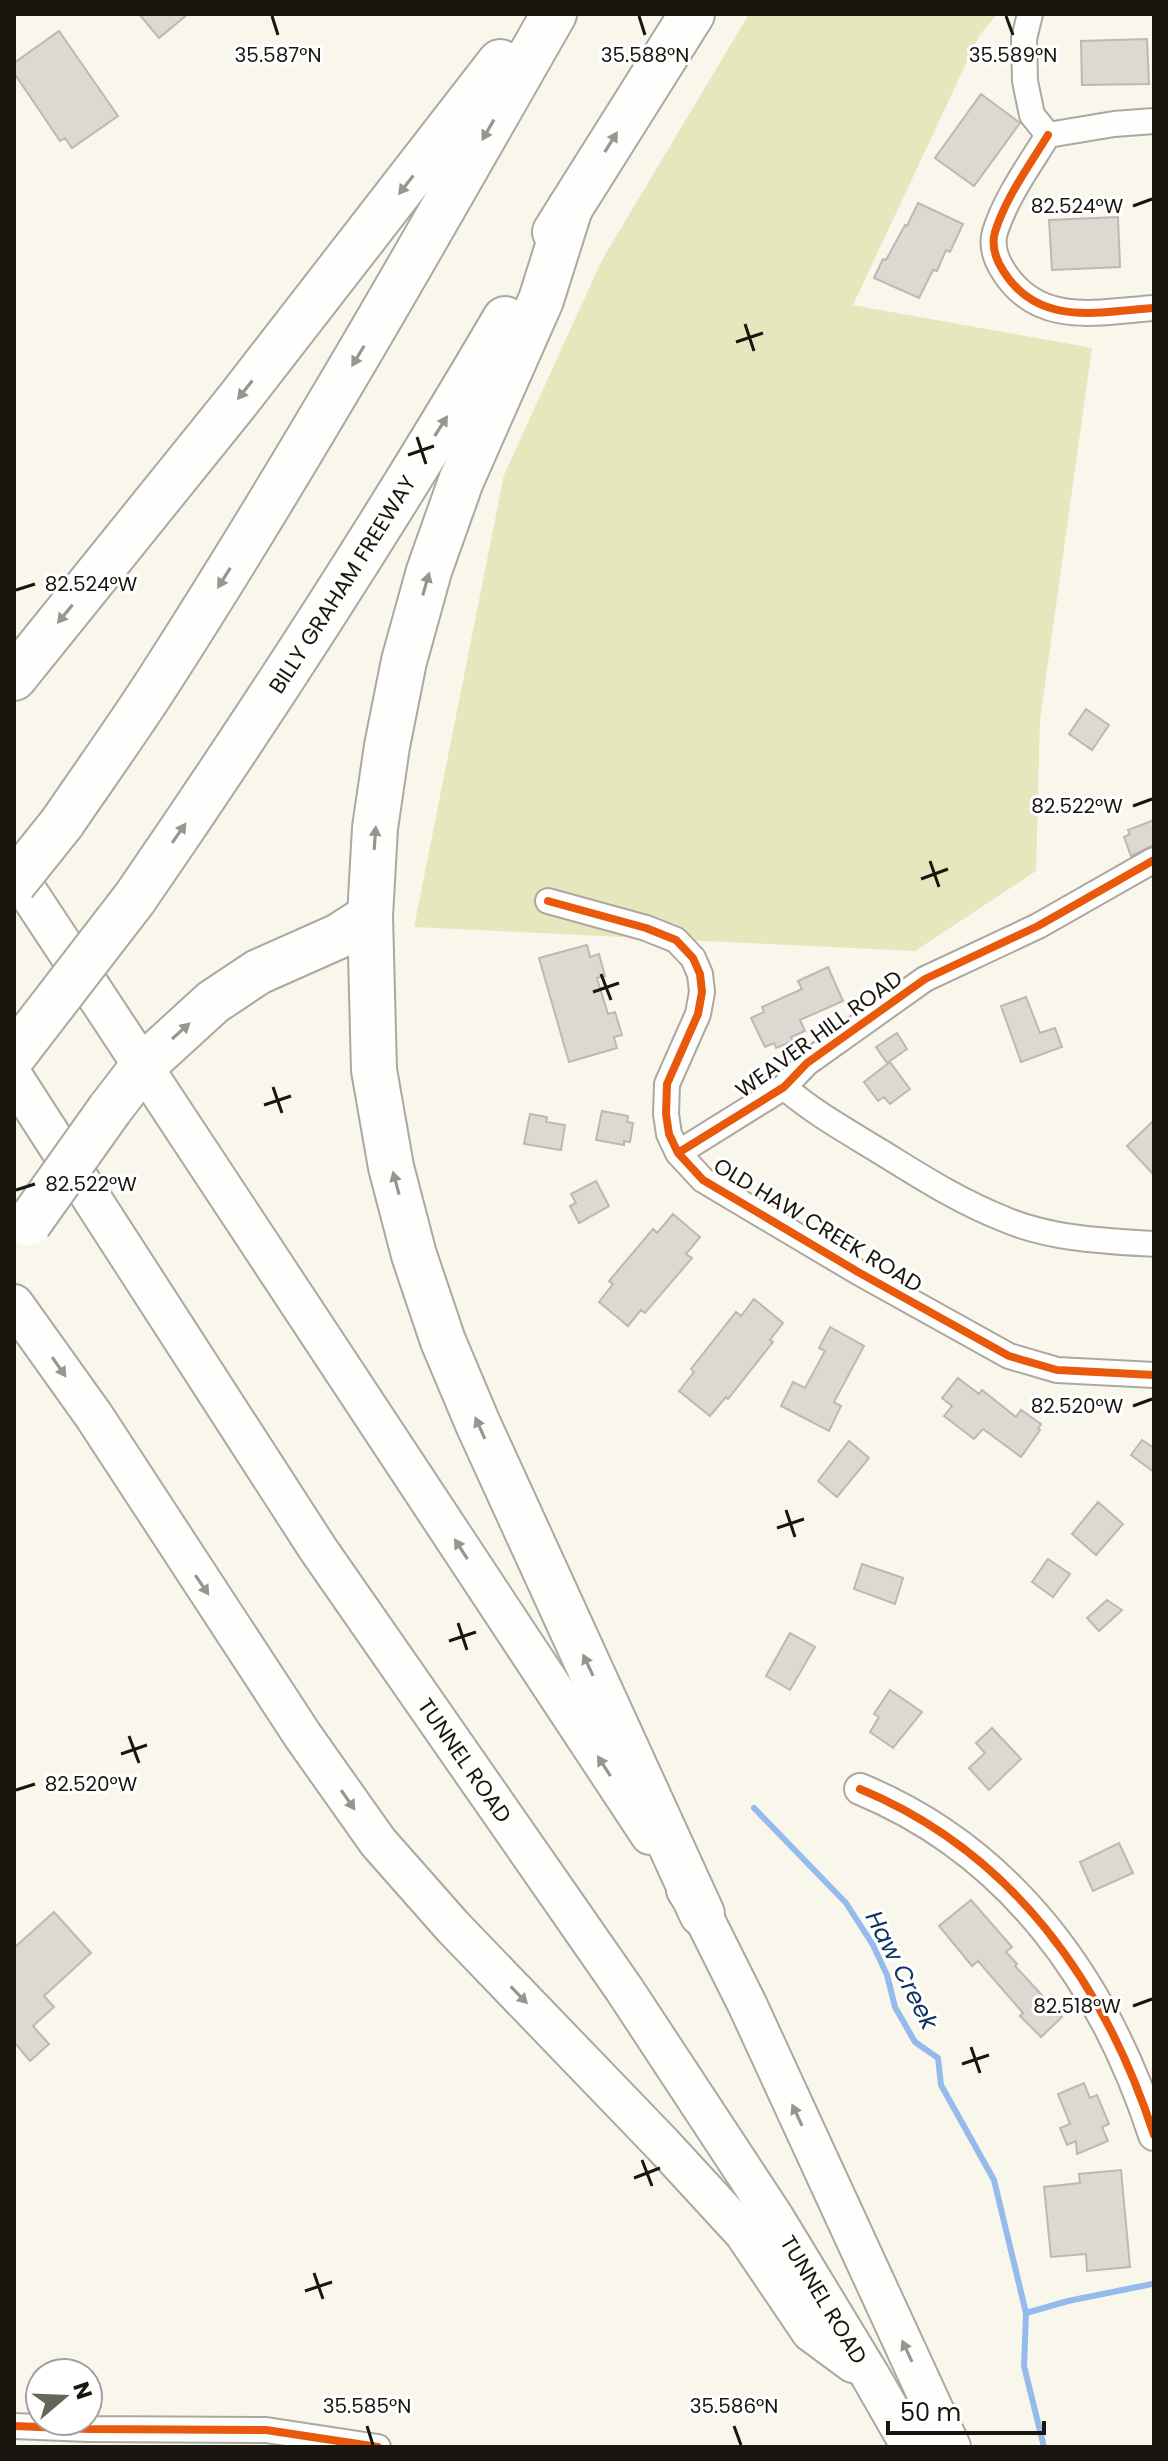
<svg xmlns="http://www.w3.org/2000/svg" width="1168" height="2461" font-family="Poppins,sans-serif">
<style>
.green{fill:#e6e7bc}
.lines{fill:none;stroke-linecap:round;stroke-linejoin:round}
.stream{stroke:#95baec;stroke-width:6}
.building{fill:#ded8d2;stroke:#bdb8b1;stroke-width:2}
.minor-casing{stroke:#aba8a0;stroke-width:28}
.tertiary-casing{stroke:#aba8a0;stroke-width:34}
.primary-casing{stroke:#aba8a0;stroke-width:42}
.motorway-casing{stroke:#aba8a0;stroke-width:48}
.minor{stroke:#fefefc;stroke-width:24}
.tertiary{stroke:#fefefc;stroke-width:30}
.primary{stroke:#fefefc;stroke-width:38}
.motorway{stroke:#fefefc;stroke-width:44}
.motorway-bridge-casing{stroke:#aba8a0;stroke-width:48;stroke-linecap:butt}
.motorway-bridge{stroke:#fefefc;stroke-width:44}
.cycleway-casing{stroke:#fff;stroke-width:13}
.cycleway{stroke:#e8590c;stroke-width:8}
.oneway{fill:#969691}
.ticks{fill:none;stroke:#18160f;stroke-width:3}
.labels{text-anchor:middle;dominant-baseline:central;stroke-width:6;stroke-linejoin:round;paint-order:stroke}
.street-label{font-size:22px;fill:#18160f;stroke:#fff}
.water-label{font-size:24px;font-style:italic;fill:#0f3463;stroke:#fff}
.ticks-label{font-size:20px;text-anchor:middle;fill:#18160f;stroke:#fff;stroke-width:6;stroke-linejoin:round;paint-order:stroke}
</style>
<rect width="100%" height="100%" fill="#f9f6eb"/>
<path class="green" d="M749,14H997L979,36L853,305L1092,348L1040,720L1036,871L915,951L414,927L504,475L602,260Z"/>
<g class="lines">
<path class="stream" d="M754,1808L846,1903L873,1945L887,1975L895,2007L915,2042L938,2058L941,2085L994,2180L1026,2313L1024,2366L1044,2447
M1026,2313L1068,2301L1152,2284"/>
</g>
<path class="building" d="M139,14H188L159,38Z
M59,31L118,116L72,148L65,138L60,141L14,73V63Z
M1147,39L1149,84L1082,85L1081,41Z
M981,94L1020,123L974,186L935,158Z
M918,203L963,224L950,252L946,250L937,271L933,270L919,298L874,278L883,259L886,260L905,225L907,226Z
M1118,217L1120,267L1052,270L1049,220Z
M1086,709L1109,725L1092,750L1069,734Z
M1154,820V845L1131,856L1124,837L1130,834L1128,830Z
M587,945L590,957L599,954L605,976L597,978L608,1014L615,1012L622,1035L614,1037L617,1048L569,1062L539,958Z
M828,967L843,1001L800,1020L805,1031L791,1037L793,1041L776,1048L774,1043L765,1047L751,1018L764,1012L762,1007L802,989L798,981Z
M1026,997L1040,1033L1055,1028L1062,1047L1021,1062L1001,1006Z
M897,1033L907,1049L887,1063L876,1047Z
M890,1062L910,1089L890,1104L884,1097L878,1101L864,1082Z
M602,1111L628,1116L627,1122L633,1123L630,1142L624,1141V1145L596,1140Z
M530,1114L547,1117L546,1122L565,1125L561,1150L524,1144Z
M1154,1120V1175L1127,1146Z
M596,1181L609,1206L579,1223L570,1206L576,1203L571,1194Z
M673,1214L700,1237L686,1254L692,1258L645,1313L641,1310L628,1326L599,1302L613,1284L609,1281L653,1229L657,1233Z
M754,1299L783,1323L770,1340L773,1342L728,1399L726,1397L710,1416L679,1391L694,1372L691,1369L736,1312L741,1316Z
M830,1327L864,1346L834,1402L841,1406L829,1431L781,1406L793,1382L805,1388L825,1351L819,1348Z
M958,1378L979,1394L982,1390L1016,1417L1021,1410L1041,1424L1038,1429L1040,1430L1021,1457L983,1429L974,1439L944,1416L952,1406L942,1398Z
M1142,1440L1154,1448V1472L1131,1455Z
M849,1441L869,1458L837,1497L818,1481Z
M1098,1502L1123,1524L1096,1555L1072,1534Z
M1048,1559L1070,1574L1053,1597L1032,1582Z
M862,1564L903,1578L895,1604L854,1589Z
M1107,1600L1122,1610L1099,1631L1087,1618Z
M790,1633L815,1647L790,1690L766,1676Z
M890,1690L922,1712L893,1748L870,1732L879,1717L874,1714Z
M992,1728L1021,1759L989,1790L969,1768L985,1753L976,1743Z
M1119,1843L1133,1873L1093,1891L1080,1862Z
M971,1900L1012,1947L1006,1952L1017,1964L1015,1966L1062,2017L1041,2037L1020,2016L1023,2013L978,1961L972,1966L939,1926Z
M54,1912L91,1953L44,1996L54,2007L33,2026L49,2044L30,2061L14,2042V1948Z
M1084,2083L1090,2098L1097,2095L1109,2124L1102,2127L1108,2141L1077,2154L1076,2141L1067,2145L1060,2128L1070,2124L1058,2094Z
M1121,2170L1130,2267L1087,2271L1086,2254L1051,2257L1044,2187L1080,2183L1079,2174Z"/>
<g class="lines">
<g class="minor-casing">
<path id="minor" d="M1030,14L1024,39L1025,81L1032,115L1048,135L1114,124L1154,121
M1048,135C1029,166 1006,197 995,232C991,246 996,260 1004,272C1039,327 1098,312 1154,308
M548,901L646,928L676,940L693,958L700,974L702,992L698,1014L667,1084L666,1114L669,1134L678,1153L703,1180L858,1272L1009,1356L1057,1370L1154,1375
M784,1087C814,1113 847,1131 881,1152C920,1176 960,1202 1004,1219C1050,1239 1105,1241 1154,1244
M678,1153L784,1087L807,1063L925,979L1038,926L1154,860
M14,2426L89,2429L266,2430L378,2447"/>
</g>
<g class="tertiary-casing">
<path id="tertiary" d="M860,1789C1012,1852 1104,1982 1154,2135"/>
</g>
<g class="primary-casing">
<g id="primary">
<path d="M14,871L650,1835"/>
<path id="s1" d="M14,1078L318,1549L624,1989L774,2217L871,2377L911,2447"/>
<path d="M14,1304L94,1416L303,1736L378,1842L453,1927L663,2145L744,2233L811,2332L853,2363"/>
<path d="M686,1890L702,1914L747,2004L951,2447"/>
</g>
</g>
<g class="motorway-casing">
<g id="motorway">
<path d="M570,208L541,300L461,481L429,571L404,661L387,746L375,828L370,916L374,1070L391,1167L414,1255L443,1341L478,1424L702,1914"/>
<path d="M555,232L692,14"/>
<path d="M14,678L238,400L500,62"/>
<path d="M62,823C94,776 127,730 158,682C298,464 426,239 554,14"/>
<path id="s2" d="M135,898C265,709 389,517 505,319"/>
<path d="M110,1109L143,1066L213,1002L258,972L339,936L370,916"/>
</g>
</g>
<use href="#minor" class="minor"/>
<use href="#tertiary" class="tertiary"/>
<use href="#primary" class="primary"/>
<use href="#motorway" class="motorway"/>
<g class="motorway-bridge-casing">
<path id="motorway-bridge" d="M14,883L62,823
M14,1055L135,898
M29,1223L110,1109"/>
</g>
<use href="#motorway-bridge" class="motorway-bridge"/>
<g class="cycleway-casing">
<path id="cycleway" d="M1048,135C1029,166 1006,197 995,232C991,246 996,260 1004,272C1039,327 1098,312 1154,308
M548,901L646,928L676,940L693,958L700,974L702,992L698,1014L667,1084L666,1114L669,1134L678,1153L703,1180L858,1272L1009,1356L1057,1370L1154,1375
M678,1153L784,1087L807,1063L925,979L1038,926L1154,860
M860,1789C1012,1852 1104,1982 1154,2135
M14,2426L89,2429L266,2430L378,2447"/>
</g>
<use href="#cycleway" class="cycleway"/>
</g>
<defs><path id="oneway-solid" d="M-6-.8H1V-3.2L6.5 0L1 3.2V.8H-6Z" transform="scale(2)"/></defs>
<g class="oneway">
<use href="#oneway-solid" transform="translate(488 130) rotate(120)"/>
<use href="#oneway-solid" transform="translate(611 142) rotate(-58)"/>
<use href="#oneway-solid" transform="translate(406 185) rotate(128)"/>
<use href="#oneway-solid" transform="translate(358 356) rotate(121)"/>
<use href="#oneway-solid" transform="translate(245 390) rotate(128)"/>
<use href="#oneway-solid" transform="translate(441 426) rotate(-58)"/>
<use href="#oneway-solid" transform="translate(224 578) rotate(122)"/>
<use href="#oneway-solid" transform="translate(426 584) rotate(-74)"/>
<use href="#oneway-solid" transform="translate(65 614) rotate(129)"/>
<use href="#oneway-solid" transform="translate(179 833) rotate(-55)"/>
<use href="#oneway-solid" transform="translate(375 838) rotate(-86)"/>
<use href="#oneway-solid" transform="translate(181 1031) rotate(-42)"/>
<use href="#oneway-solid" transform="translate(396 1183) rotate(-105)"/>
<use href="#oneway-solid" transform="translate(59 1367) rotate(55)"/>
<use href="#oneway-solid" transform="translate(480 1428) rotate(-114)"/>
<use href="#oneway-solid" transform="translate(461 1549) rotate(-123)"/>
<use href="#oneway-solid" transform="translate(202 1585) rotate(56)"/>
<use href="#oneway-solid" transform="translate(588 1665) rotate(-115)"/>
<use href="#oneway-solid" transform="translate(604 1766) rotate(-123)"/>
<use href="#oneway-solid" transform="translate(348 1800) rotate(55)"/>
<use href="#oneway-solid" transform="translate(519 1995) rotate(46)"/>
<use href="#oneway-solid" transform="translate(797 2115) rotate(-115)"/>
<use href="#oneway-solid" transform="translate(907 2351) rotate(-115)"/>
</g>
<path class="ticks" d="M272,16L278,35M639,16L645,35M1006,16L1013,35M1133,206L1152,199M745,324L754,351M736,342L763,333M417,437L426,464M408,455L434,446M16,590L35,584M1133,806L1152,799M930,861L939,887M921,879L948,869M601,974L611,1000M593,992L619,983M273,1087L282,1113M264,1105L291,1096M16,1190L35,1184M1133,1406L1152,1399M786,1510L795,1537M777,1528L804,1519M458,1623L467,1650M449,1641L476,1632M129,1736L139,1763M121,1754L147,1745M16,1790L35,1784M1133,2006L1152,1999M971,2047L980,2073M962,2064L989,2055M642,2160L652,2186M634,2178L660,2168M314,2273L323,2299M305,2291L332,2282M367,2426L373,2445M734,2426L741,2445"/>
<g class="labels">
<g class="street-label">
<text stroke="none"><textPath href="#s2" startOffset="376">BILLY GRAHAM FREEWAY</textPath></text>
<text transform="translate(819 1034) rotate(-36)">WEAVER HILL ROAD</text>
<text transform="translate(818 1225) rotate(31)">OLD HAW CREEK ROAD</text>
<text stroke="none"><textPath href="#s1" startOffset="818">TUNNEL ROAD</textPath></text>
<text stroke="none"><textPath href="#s1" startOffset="1466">TUNNEL ROAD</textPath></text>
</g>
<g class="water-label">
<text transform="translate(902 1970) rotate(63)">Haw Creek</text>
</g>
</g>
<g class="ticks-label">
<text x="278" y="62">35.587°N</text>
<text x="645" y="62">35.588°N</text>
<text x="1013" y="62">35.589°N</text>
<text x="1077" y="213">82.524°W</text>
<text x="91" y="591">82.524°W</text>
<text x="1077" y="813">82.522°W</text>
<text x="91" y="1191">82.522°W</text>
<text x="1077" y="1413">82.520°W</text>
<text x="91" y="1791">82.520°W</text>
<text x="1077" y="2013">82.518°W</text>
<text x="367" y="2413">35.585°N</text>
<text x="734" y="2413">35.586°N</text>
</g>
<rect width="1168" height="2461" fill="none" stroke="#18160f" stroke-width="32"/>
<g transform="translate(64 2397) rotate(71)"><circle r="38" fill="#ffffff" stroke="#a3a29f" stroke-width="2"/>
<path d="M0-6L14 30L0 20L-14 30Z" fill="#67645c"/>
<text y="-12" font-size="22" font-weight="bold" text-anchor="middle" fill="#18160f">N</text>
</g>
<path d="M888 2421v12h156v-12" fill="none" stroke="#18160f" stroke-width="4"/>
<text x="900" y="2421" font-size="24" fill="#18160f" stroke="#ffffff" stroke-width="6" paint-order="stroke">50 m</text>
</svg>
